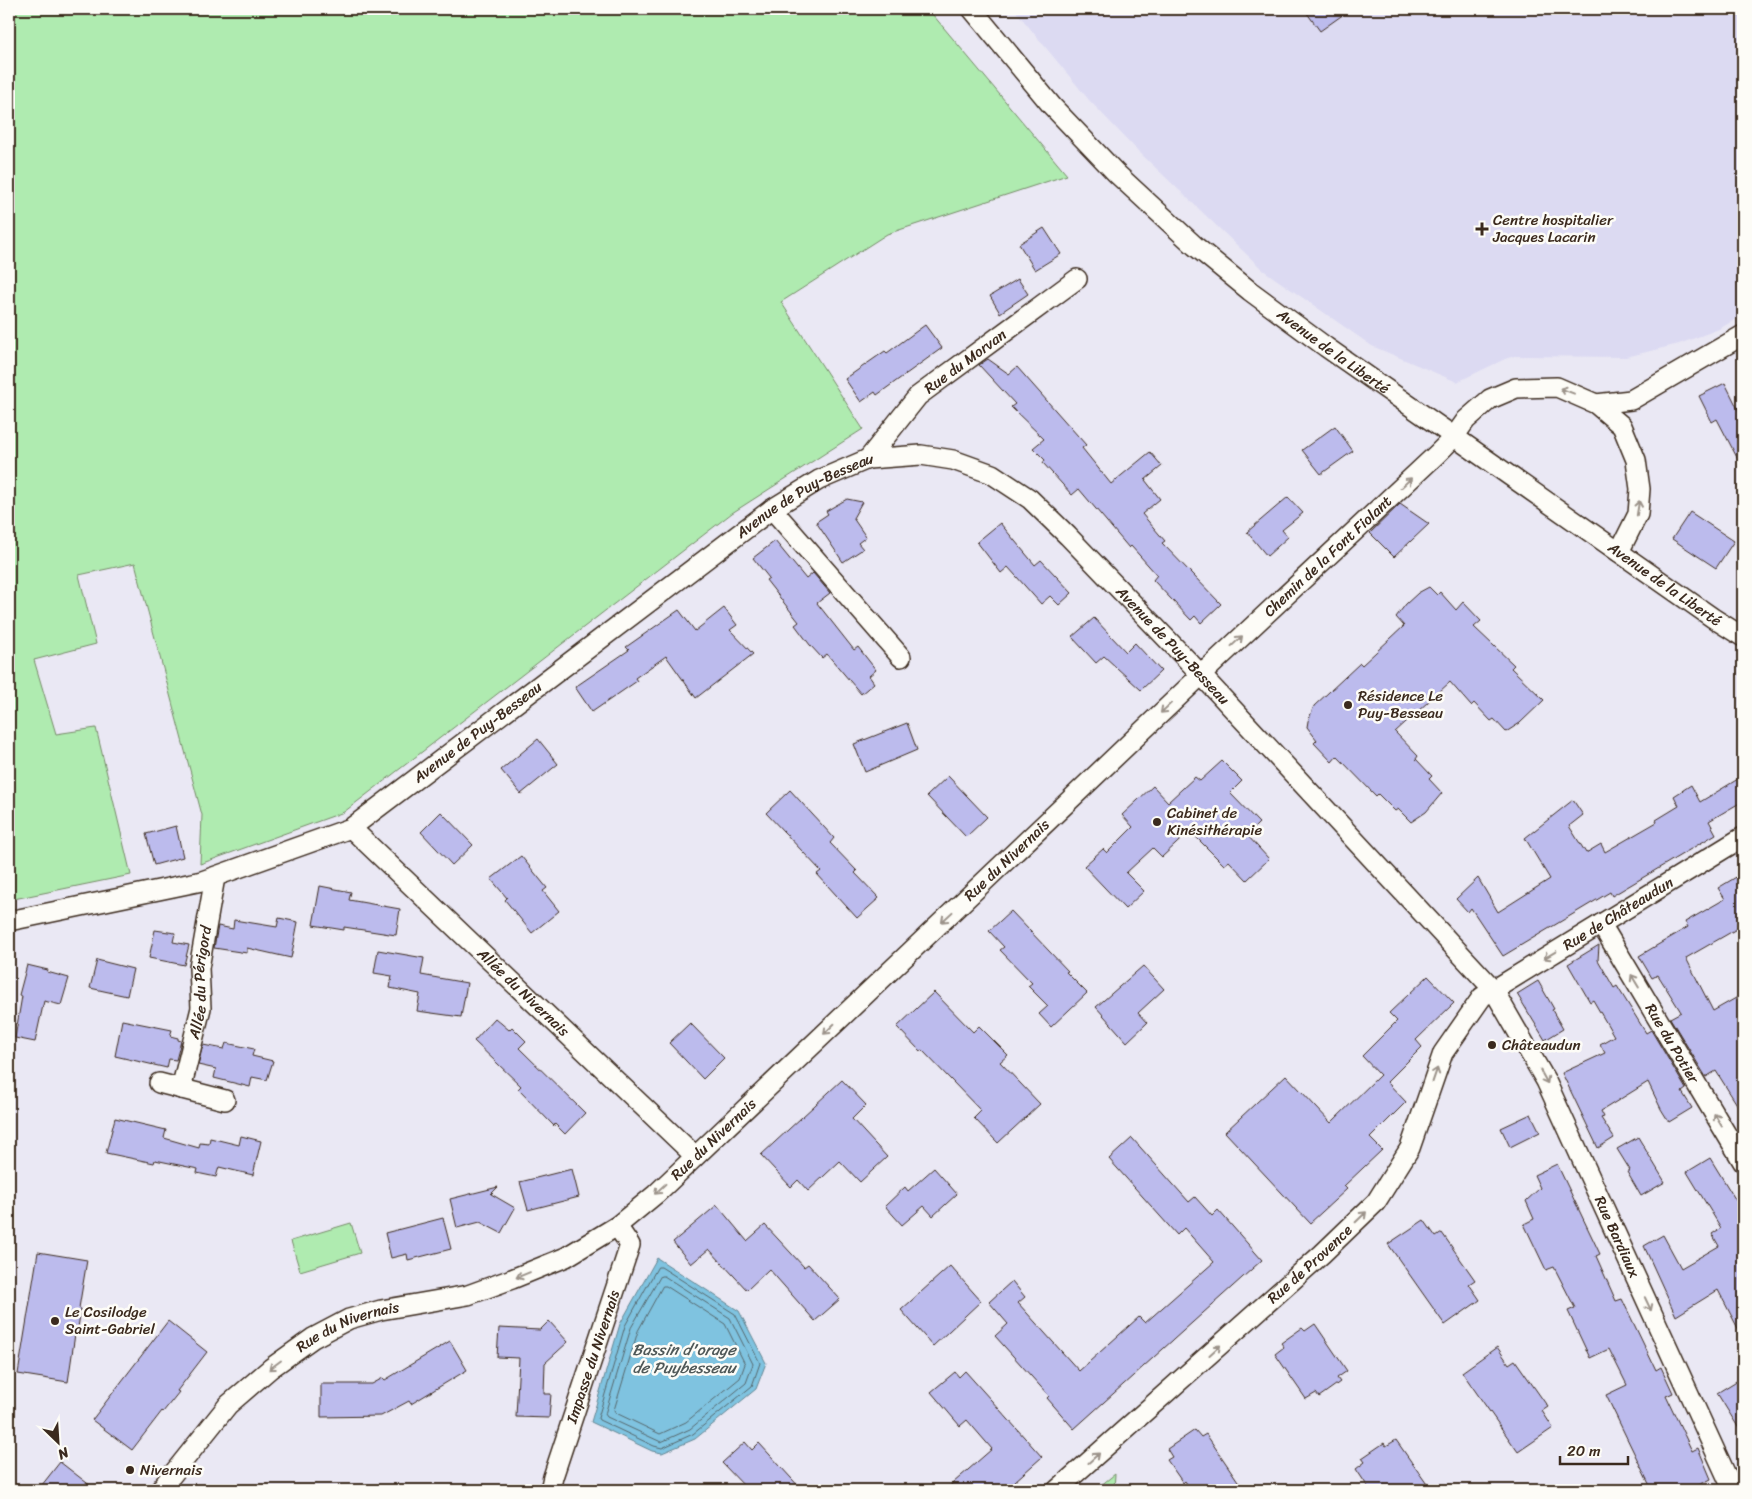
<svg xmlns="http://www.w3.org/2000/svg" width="1752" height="1499" font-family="Sriracha,sans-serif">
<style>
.built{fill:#dcdaf2}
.green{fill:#afebb0;stroke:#758a67}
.water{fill:#7fc3e0;stroke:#648692}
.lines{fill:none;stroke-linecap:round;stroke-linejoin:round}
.shore{stroke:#56676c;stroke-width:1}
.building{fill:#bcbbed;stroke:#3b2a1e}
.minor-casing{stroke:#3b2a1e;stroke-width:22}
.minor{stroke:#fdfcf7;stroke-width:19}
.oneway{stroke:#9c938a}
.poi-dot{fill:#3b2a1e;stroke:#fdfcf7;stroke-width:2}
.labels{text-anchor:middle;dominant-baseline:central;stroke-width:5;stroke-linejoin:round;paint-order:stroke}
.poi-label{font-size:15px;fill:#3b2a1e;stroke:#fdfcf7;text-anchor:start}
.street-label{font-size:15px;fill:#3b2a1e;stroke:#fdfcf7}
.water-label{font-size:16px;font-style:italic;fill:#4f5858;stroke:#fdfcf7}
</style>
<rect width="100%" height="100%" fill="#eae8f4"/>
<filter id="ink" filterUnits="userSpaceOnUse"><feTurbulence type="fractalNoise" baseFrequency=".02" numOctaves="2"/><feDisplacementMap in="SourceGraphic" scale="10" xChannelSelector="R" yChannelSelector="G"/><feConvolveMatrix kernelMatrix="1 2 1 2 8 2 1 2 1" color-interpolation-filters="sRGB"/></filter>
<g filter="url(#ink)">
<path class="built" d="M1014,9H1743V315L1719,329L1679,344L1626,357L1514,356L1505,359L1457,382L1372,346L1263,270L1138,151L1089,100Z"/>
<path class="green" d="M9,9H928L1067,175L887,234L781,302L863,429L732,513L344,812L200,864L202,815L135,563L79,575L96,644L34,660L56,734L96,728L131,875L9,900Z
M351,1223L360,1253L300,1271L291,1241Z
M1115,1474L1114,1490H1095Z"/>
<path class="water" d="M657,1258L739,1311L766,1363L756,1389L695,1439L662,1453L652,1451L591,1422L620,1324Z"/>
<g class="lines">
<path class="shore" d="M658,1267H661L735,1314L760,1363L752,1386L693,1434L662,1448L654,1446L599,1420L598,1418L625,1326Z
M661,1276H664L730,1318L753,1364L746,1383L690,1429L661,1442L607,1417L605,1414L631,1328Z
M663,1286H666L725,1324L745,1364L740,1378L686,1422L660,1434L616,1413L614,1410L638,1331Z"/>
</g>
<path class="building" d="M1304,9H1351L1320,31Z
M1044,228L1061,254L1035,270L1019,244Z
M1018,279L1028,294L1000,313L990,296Z
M925,325L942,348L877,395L875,392L861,402L845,379L885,351L887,353Z
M988,359L1009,374L1017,367L1086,445L1082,448L1111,484L1150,452L1162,466L1145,480L1160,499L1142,514L1165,541L1162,543L1221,604L1201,623L1195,616L1191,620L1153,580L1157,575L1131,546L1129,548L1079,489L1072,495L1043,463L1045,460L1033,448L1044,439L1011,407L1015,404L979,365Z
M1725,383L1743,419V469L1717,419L1712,422L1699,396Z
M1335,426L1353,451L1321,474L1302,450Z
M1288,497L1303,513L1282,530L1288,537L1267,556L1247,532Z
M847,499L862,502L853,518L866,537L858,543L863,549L843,562L816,522L828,514L826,511Z
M1400,504L1429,524L1394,557L1370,533Z
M1690,512L1734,541L1716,568L1672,539Z
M1000,523L1035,565L1041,560L1072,593L1059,605L1050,596L1041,604L1008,567L1001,573L977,542Z
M775,541L806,579L813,573L830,593L817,603L854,650L858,647L876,670L869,676L874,683L861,694L827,654L822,658L810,645L795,625L799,622L766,580L769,578L753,558Z
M1429,587L1437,595L1440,592L1456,610L1463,602L1481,621L1474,627L1514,665L1511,668L1544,700L1520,723L1506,732L1494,719L1491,721L1474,703L1471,706L1450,682L1395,732L1418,756L1416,759L1432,776L1429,779L1442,793L1426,812L1411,822L1398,809L1395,811L1378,794L1376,796L1337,756L1332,762L1314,743L1317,740L1307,727L1308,721L1314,706L1360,663L1362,665L1404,626L1396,617L1406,604L1418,593Z
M724,608L737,625L730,630L753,654L696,698L666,656L635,678L637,681L592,712L575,687L629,650L626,647L679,610L695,631Z
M1094,618L1126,652L1135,643L1161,671L1141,690L1104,656L1096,663L1072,637Z
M907,723L917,750L865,772L854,744Z
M538,739L558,764L521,794L501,770Z
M1222,761L1242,781L1230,793L1259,823L1247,835L1269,859L1247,880L1229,861L1224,865L1190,831L1162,857L1153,848L1126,873L1144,891L1125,909L1084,866L1103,849L1107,853L1133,827L1122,815L1153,786L1168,802L1195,777L1200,781Z
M948,776L987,817L966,837L927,796Z
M1743,776V801L1709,821L1716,834L1612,896L1610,892L1503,956L1471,908L1468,912L1456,899L1478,878L1498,912L1550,879L1525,838L1573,800L1583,815L1569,826L1586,853L1601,844L1605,852L1657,822L1656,820L1679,806L1674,796L1691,785L1700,802Z
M790,790L834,838L830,843L857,871L855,873L879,898L857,918L817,874L821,871L766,813Z
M441,812L473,845L452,865L421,832Z
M176,826L183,857L154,865L146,834Z
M521,856L547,888L543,891L559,911L532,933L505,900L507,898L491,879Z
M1743,873V931L1740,927L1686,958L1713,1011L1743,994V1114L1716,1071L1706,1077L1670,1018L1681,1012L1658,975L1652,978L1639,956L1688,927L1685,922L1725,899L1718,888Z
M320,886L351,892L349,900L400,909L396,935L344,927V930L313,925Z
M1011,911L1068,971L1066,972L1087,993L1051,1027L1039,1014L1048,1006L1028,986L1032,983L1000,950L1004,947L989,931Z
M279,918L298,922L291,958L247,948V953L214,948L218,926L233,929L234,920L277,927Z
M155,930L175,933L173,942L189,945L184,965L149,958Z
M1599,945L1598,960L1614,988L1617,986L1646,1033L1651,1030L1686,1089L1682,1092L1692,1108L1669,1122L1661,1109L1648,1082L1601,1111L1604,1117L1601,1118L1614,1138L1598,1148L1562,1073L1605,1053L1600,1044L1614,1036L1593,1000L1590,1002L1568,964Z
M378,950L424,958L421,975L467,983L461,1017L417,1011L420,994L390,988L392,976L374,973Z
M97,960L133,969L127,996L90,988Z
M27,965L48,970L47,972L69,978L61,1005L44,1001L35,1042L15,1038L22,996L19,995Z
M1143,966L1164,989L1138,1013L1147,1023L1127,1042L1096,1007Z
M1428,976L1454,1003L1416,1040L1422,1047L1387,1082L1406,1102L1370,1138L1382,1150L1344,1186L1347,1189L1310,1223L1225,1132L1286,1075L1331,1123L1380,1075L1362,1056L1397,1021L1389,1013Z
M1538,981L1554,1009L1552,1010L1563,1029L1545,1040L1517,994Z
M934,992L973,1032L979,1026L1008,1055L1000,1062L1040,1104L998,1143L974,1118L981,1111L922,1050L920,1051L897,1027Z
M495,1018L509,1030L512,1027L526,1041L519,1048L585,1113L565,1134L555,1124L554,1126L518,1089L521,1086L474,1041Z
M122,1020L172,1030L170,1036L178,1038V1040L181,1041L176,1060L169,1059L167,1068L115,1056Z
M690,1023L724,1058L703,1079L669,1043Z
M226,1043L254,1049L252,1056L273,1061L267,1080L252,1077L250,1087L214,1078L216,1069L198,1065L203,1045L224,1049Z
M842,1080L866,1105L852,1119L887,1157L860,1182L840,1161L808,1191L798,1180L791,1187L761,1155Z
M1531,1114L1540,1132L1510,1147L1501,1128Z
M115,1118L166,1130L164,1138L199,1148L200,1143L209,1144L210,1138L239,1145L241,1136L261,1141L253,1175L219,1167L216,1177L197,1173L198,1169L155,1160L154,1163L106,1153Z
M1638,1137L1665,1182L1641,1196L1627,1172L1630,1170L1617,1149Z
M1132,1138L1189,1202L1195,1197L1212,1216L1218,1210L1262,1260L1074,1429L1047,1398L1049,1396L995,1336L1008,1324L989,1302L1012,1281L1025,1297L1018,1303L1079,1371L1139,1317L1145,1323L1214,1262L1184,1228L1177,1235L1109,1159Z
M1710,1158L1743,1212V1338L1718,1290L1676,1316L1644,1246L1663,1235L1681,1268L1719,1246L1712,1234L1721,1228L1718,1223L1687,1172Z
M1557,1164L1600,1254L1596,1256L1616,1301L1622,1299L1656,1370L1661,1367L1673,1393L1666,1396L1692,1451L1698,1448L1711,1479L1689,1490H1652L1606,1395L1627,1385L1609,1349L1590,1358L1568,1311L1575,1308L1554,1267L1546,1270L1524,1224L1534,1219L1526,1201L1540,1188L1534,1175Z
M934,1168L957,1194L933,1216L924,1206L902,1225L885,1206L905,1187L908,1191Z
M572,1169L579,1197L528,1210L520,1182Z
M498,1187L491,1194L515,1208L501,1233L480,1222L457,1228L450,1199Z
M717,1205L747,1241L765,1225L804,1267L808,1264L840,1299L815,1321L769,1269L747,1290L709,1249L691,1264L673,1242Z
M443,1218L451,1249L408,1260L407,1254L391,1258L385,1233Z
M1424,1220L1436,1237L1442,1233L1475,1280L1469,1284L1480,1300L1445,1325L1388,1244Z
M38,1252L87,1260L79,1308L81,1309L77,1334H75L68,1382L18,1374Z
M950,1266L981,1301L933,1346L901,1310Z
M168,1321L207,1352L177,1391L179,1392L163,1412L162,1411L132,1450L92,1420Z
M549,1321L568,1342L545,1363L544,1394H551L549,1418L516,1417L519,1358L497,1357L499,1328L540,1330Z
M1315,1324L1347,1371L1337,1378L1340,1382L1319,1397L1316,1393L1306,1399L1275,1354L1284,1347L1281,1343L1302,1328L1305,1331Z
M450,1341L467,1370L411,1404L409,1401L381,1416L321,1417V1384H372L383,1378L385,1380Z
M1497,1347L1509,1364L1515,1360L1548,1407L1542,1411L1553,1428L1518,1452L1462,1372Z
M965,1371L1042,1457L1005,1490H945L992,1449L967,1420L960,1426L931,1392L955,1372L959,1377Z
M1743,1377V1435L1717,1393Z
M1195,1430L1201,1437L1206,1434L1244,1490H1191L1185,1481L1183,1483L1167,1460L1172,1457L1167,1449Z
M1396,1440L1431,1490H1370L1356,1469L1365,1462L1362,1458L1384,1443L1386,1446Z
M745,1442L752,1450L759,1443L802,1490H748L722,1463Z
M60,1462L96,1490H38Z"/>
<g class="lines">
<g class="minor-casing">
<g id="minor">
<path id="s1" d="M972,9L1052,106L1116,173L1195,246L1250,291L1326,347L1713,618L1743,637"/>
<path d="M1596,404L1631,400L1743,335"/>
<path id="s2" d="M868,459L918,396L1077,279"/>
<path d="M772,509L901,657"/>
<path id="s3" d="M351,828L695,1156"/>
<path id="s4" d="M9,921L202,881L351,828L772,509L819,480L868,459L921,455L953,460L992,474L1030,499L1068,536L1191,664L1493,989L1546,1081L1733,1490"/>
<path id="s5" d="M1601,924L1743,1162"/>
<path d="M159,1083L225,1100"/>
<path id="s6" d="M181,1089L201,1008L199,968L215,877"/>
<path id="s7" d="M160,1490L228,1405L271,1368L313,1338L349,1319L381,1310L468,1295L512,1279L566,1257L617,1226L656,1194L1219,658L1437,454L1454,437L1466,420L1490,399L1516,388L1557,387L1596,404L1622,426L1636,460L1640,489L1638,514L1619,552"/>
<path id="s8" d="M550,1490L553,1477L630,1245L617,1226"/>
<path id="s9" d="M1057,1490L1322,1254L1376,1202L1410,1148L1443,1053L1482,997L1743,837"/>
</g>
</g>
<use href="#minor" class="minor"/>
</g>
<defs><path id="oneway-shaft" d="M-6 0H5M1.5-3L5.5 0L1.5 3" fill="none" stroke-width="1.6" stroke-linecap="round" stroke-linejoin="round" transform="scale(1.25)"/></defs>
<g class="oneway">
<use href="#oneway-shaft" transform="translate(1567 391) rotate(-159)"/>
<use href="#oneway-shaft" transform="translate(1406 483) rotate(-43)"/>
<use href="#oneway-shaft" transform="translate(1638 508) rotate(-81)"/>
<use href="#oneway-shaft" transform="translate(1237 641) rotate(-43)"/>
<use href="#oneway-shaft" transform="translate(1166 708) rotate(137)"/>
<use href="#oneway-shaft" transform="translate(947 917) rotate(137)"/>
<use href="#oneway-shaft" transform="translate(1550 955) rotate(149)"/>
<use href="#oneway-shaft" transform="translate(1635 981) rotate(-121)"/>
<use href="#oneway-shaft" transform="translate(829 1029) rotate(136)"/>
<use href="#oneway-shaft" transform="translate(1435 1075) rotate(-71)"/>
<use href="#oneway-shaft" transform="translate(1544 1077) rotate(61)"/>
<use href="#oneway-shaft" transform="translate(1718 1120) rotate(-121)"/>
<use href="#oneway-shaft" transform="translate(660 1189) rotate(137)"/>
<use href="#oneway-shaft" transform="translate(1361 1217) rotate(-44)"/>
<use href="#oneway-shaft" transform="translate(523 1275) rotate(158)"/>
<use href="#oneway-shaft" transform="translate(1648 1304) rotate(65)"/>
<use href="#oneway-shaft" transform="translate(1215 1350) rotate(-42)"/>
<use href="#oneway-shaft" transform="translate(275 1365) rotate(143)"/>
<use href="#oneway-shaft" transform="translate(1094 1458) rotate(-42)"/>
</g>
</g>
<g class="poi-dot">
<path d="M1479.5 221.5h5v5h5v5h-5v5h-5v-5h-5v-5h5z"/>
<circle cx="1348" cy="705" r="5"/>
<circle cx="1157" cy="822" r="5"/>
<circle cx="1492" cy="1045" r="5"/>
<circle cx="55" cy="1321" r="5"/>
<circle cx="130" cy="1470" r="5"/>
</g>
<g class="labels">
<g class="poi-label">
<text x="1493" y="220">Centre hospitalier<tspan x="1493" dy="17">Jacques Lacarin</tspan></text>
<text x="1358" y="696">Résidence Le<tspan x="1358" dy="17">Puy-Besseau</tspan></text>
<text x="1167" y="813">Cabinet de<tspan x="1167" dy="17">Kinésithérapie</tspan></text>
<text x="1502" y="1045">Châteaudun</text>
<text x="65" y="1312">Le Cosilodge<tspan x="65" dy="17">Saint-Gabriel</tspan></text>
<text x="140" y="1470">Nivernais</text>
</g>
<g class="street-label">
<text stroke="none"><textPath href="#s1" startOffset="500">Avenue de la Liberté</textPath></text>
<text stroke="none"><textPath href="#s2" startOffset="139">Rue du Morvan</textPath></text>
<text stroke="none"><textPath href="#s4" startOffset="919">Avenue de Puy-Besseau</textPath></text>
<text stroke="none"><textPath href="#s7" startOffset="1521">Chemin de la Font Fiolant</textPath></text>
<text stroke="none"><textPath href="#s1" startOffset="905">Avenue de la Liberté</textPath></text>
<text stroke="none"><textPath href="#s4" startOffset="1369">Avenue de Puy-Besseau</textPath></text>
<text stroke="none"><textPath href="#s4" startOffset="514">Avenue de Puy-Besseau</textPath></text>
<text stroke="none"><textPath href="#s7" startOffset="1079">Rue du Nivernais</textPath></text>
<text stroke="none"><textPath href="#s9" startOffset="822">Rue de Châteaudun</textPath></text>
<text stroke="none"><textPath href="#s6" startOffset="109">Allée du Périgord</textPath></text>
<text stroke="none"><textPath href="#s3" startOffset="238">Allée du Nivernais</textPath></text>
<text stroke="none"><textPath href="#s5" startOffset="139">Rue du Potier</textPath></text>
<text stroke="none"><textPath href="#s7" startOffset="674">Rue du Nivernais</textPath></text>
<text stroke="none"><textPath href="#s4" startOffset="2116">Rue Bardiaux</textPath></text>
<text stroke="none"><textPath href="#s9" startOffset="339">Rue de Provence</textPath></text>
<text stroke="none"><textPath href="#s7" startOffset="254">Rue du Nivernais</textPath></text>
<text stroke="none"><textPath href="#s8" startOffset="140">Impasse du Nivernais</textPath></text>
</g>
<g class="water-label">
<text x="684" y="1349">Bassin d'orage<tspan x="684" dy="18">de Puybesseau</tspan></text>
</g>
</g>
<rect width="1752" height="1499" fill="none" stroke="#fdfcf7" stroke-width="30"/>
<rect x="15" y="15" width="1722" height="1469" fill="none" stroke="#3b2a1e" stroke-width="2" filter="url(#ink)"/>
<g transform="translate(58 1442) rotate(155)" stroke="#fdfcf7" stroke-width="4" paint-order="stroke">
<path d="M0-4L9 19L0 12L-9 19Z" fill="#3b2a1e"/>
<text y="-8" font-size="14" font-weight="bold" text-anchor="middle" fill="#3b2a1e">N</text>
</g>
<path d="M1560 1456v8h68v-8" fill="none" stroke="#3b2a1e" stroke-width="2.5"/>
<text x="1567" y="1456" font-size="15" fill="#3b2a1e" stroke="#fdfcf7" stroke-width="4" paint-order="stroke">20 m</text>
</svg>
